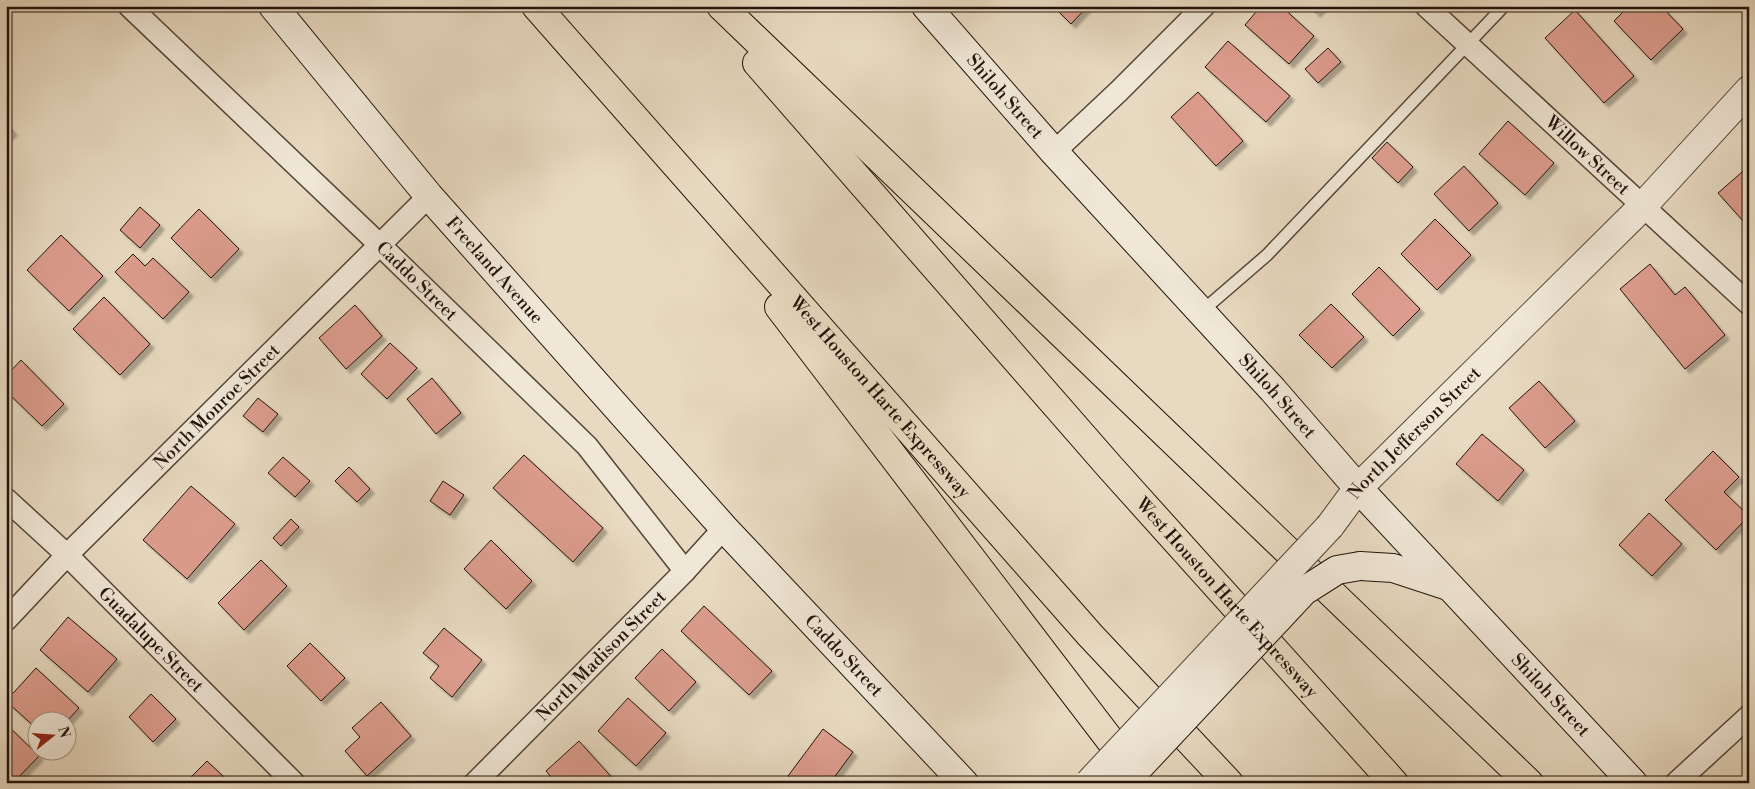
<svg xmlns="http://www.w3.org/2000/svg" width="1755" height="789" font-family="'Libre Bodoni',serif">
<style>
.building{fill:#dd9d8e;stroke:#21130b;filter:url(#shadow)}
.lines{fill:none;stroke-linecap:round;stroke-linejoin:round}
.service-casing{stroke:#534538;stroke-width:14}
.minor-casing{stroke:#534538;stroke-width:24}
.tertiary-casing{stroke:#534538;stroke-width:30}
.secondary-casing{stroke:#21130b;stroke-width:30}
.motorway-casing{stroke:#21130b;stroke-width:30}
.service{stroke:#f0e7d7;stroke-width:11}
.minor{stroke:#f0e7d7;stroke-width:21}
.tertiary{stroke:#f0e7d7;stroke-width:28}
.secondary{stroke:#f0e7d7;stroke-width:28}
.motorway{stroke:#e8dac1;stroke-width:28}
.tertiary-bridge-casing{stroke:#534538;stroke-width:30;stroke-linecap:butt}
.secondary-bridge-casing{stroke:#21130b;stroke-width:30;stroke-linecap:butt}
.tertiary-bridge{stroke:#f0e7d7;stroke-width:28}
.secondary-bridge{stroke:#f0e7d7;stroke-width:28}
.labels{text-anchor:middle;dominant-baseline:central;stroke-width:4.5;stroke-linejoin:round;paint-order:stroke}
.street-label{font-size:18px;fill:#21130b;stroke:#f0e7d7}
</style>
<defs>
<filter id="shadow"><feDropShadow dx="4.5" dy="4.5" stdDeviation="1" flood-color="#0004"/></filter>
</defs>
<rect width="100%" height="100%" fill="#e8dac1"/>
<filter id="stains"><feTurbulence type="fractalNoise" baseFrequency=".004" numOctaves="4"/><feColorMatrix values="0 0 0 0 .2 0 0 0 0 .09 0 0 0 0 .02 0 0 0 .5 -.17"/></filter>
<radialGradient id="worn" r=".72"><stop offset=".6" stop-color="#630" stop-opacity="0"/><stop offset="1" stop-color="#630" stop-opacity=".3"/></radialGradient>
<path class="building" d="M1053,6H1088L1071,24Z
M1261,6H1281L1314,36L1289,64L1245,25Z
M1310,6H1323L1316,13Z
M1629,6H1661L1683,29L1651,60L1614,21Z
M1575,10L1634,76L1604,103L1545,38Z
M1228,41L1290,96L1266,122L1205,67Z
M1328,48L1341,62L1318,83L1305,69Z
M1198,92L1243,141L1216,166L1171,117Z
M1508,121L1554,163L1525,195L1479,154Z
M6,124L13,131L6,137Z
M1387,142L1413,167L1398,183L1372,158Z
M1464,166L1498,203L1469,231L1434,194Z
M1749,166V218L1744,222L1718,193Z
M140,207L160,225L140,248L120,230Z
M199,209L239,249L211,278L171,238Z
M1435,219L1471,255L1437,290L1401,254Z
M61,235L103,276L69,311L27,270Z
M133,254L145,266L153,258L189,292L163,319L115,272Z
M1650,264L1675,295L1685,287L1725,335L1685,369L1620,289Z
M1379,267L1420,309L1393,336L1352,294Z
M104,297L150,344L120,375L73,329Z
M1331,304L1364,337L1332,368L1299,335Z
M355,305L382,336L346,369L319,338Z
M390,343L417,368L387,399L361,374Z
M21,360L64,404L42,426L6,391V376Z
M432,378L461,413L436,434L407,399Z
M1539,381L1575,421L1545,448L1509,408Z
M258,398L278,414L263,432L243,416Z
M1482,434L1524,470L1498,501L1456,464Z
M1713,451L1739,477L1724,492L1749,516L1716,550L1665,500Z
M524,455L603,528L573,562L493,488Z
M283,457L310,481L295,497L268,473Z
M349,467L370,489L357,502L335,481Z
M443,481L464,495L450,515L430,501Z
M191,486L235,524L187,579L143,540Z
M1649,513L1682,544L1652,576L1619,545Z
M291,519L299,527L281,546L273,538Z
M491,540L532,581L506,609L464,569Z
M261,560L287,586L244,630L218,603Z
M704,606L772,671L749,695L681,631Z
M68,617L117,659L88,692L40,650Z
M444,628L482,660L452,697L430,678L439,666L423,653Z
M310,643L345,678L321,701L287,666Z
M662,649L696,682L669,711L635,678Z
M36,668L79,708L66,722H38V730L6,701Z
M151,694L176,719L153,742L129,717Z
M628,698L666,733L636,766L598,731Z
M381,702L411,736L367,776L345,751L360,737L352,728Z
M6,724L39,756L13,783H6Z
M823,729L853,752L830,783H797L788,776Z
M579,741L616,782L615,783H556L546,771Z
M207,761L225,778L221,783H185Z"/>
<g class="lines">
<g class="service-casing">
<path id="service" d="M1201,312L1267,255L1504,6"/>
</g>
<g class="minor-casing">
<g id="minor">
<path id="s1" d="M129,6L381,246L587,446L685,571"/>
<path id="s2" d="M1426,6L1749,304"/>
<path d="M1054,152L1118,92L1204,6"/>
<path id="s3" d="M6,499L67,555L294,783"/>
<path id="s4" d="M6,620L67,555L429,196"/>
<path id="s5" d="M475,783L685,571L724,528"/>
<path d="M1676,783L1749,716"/>
</g>
</g>
<g class="tertiary-casing">
<g id="tertiary">
<path id="s6" d="M1330,526L1358,488L1642,207L1749,90"/>
</g>
</g>
<g class="secondary-casing">
<g id="secondary">
<path id="s7" d="M273,6L429,196L724,528L964,783"/>
<path id="s8" d="M926,6L1054,152L1273,390L1358,488L1633,783"/>
<path d="M1360,566L1393,568L1448,586"/>
</g>
</g>
<g class="motorway-casing">
<g id="motorway">
<path id="s9" d="M536,6L1090,635L1229,783"/>
<path d="M721,6L1529,783"/>
<path id="s10" d="M757,63L1109,466L1394,783"/>
<path d="M779,307L1133,770"/>
</g>
</g>
<use href="#service" class="service"/>
<use href="#minor" class="minor"/>
<use href="#tertiary" class="tertiary"/>
<use href="#secondary" class="secondary"/>
<use href="#motorway" class="motorway"/>
<g class="tertiary-bridge-casing">
<path id="tertiary-bridge" d="M1089,783L1330,526"/>
</g>
<g class="secondary-bridge-casing">
<path id="secondary-bridge" d="M1124,783L1304,591L1337,570L1360,566"/>
</g>
<use href="#tertiary-bridge" class="tertiary-bridge"/>
<use href="#secondary-bridge" class="secondary-bridge"/>
</g>
<g class="labels">
<g class="street-label">
<text stroke="none"><textPath href="#s8" startOffset="120">Shiloh Street</textPath></text>
<text stroke="none"><textPath href="#s2" startOffset="220">Willow Street</textPath></text>
<text stroke="none"><textPath href="#s7" startOffset="345">Freeland Avenue</textPath></text>
<text stroke="none"><textPath href="#s1" startOffset="398">Caddo Street</textPath></text>
<text stroke="none"><textPath href="#s9" startOffset="521">West Houston Harte Expressway</textPath></text>
<text stroke="none"><textPath href="#s8" startOffset="525">Shiloh Street</textPath></text>
<text stroke="none"><textPath href="#s4" startOffset="300">North Monroe Street</textPath></text>
<text stroke="none"><textPath href="#s6" startOffset="126">North Jefferson Street</textPath></text>
<text stroke="none"><textPath href="#s10" startOffset="712">West Houston Harte Expressway</textPath></text>
<text stroke="none"><textPath href="#s3" startOffset="202">Guadalupe Street</textPath></text>
<text stroke="none"><textPath href="#s7" startOffset="865">Caddo Street</textPath></text>
<text stroke="none"><textPath href="#s5" startOffset="179">North Madison Street</textPath></text>
<text stroke="none"><textPath href="#s8" startOffset="930">Shiloh Street</textPath></text>
</g>
</g>
<rect width="1755" height="789" fill="none" stroke="#e8dac1" stroke-width="25"/>
<rect x="8" y="8" width="1740" height="774" fill="none" stroke="#21130b" stroke-width="2.5"/>
<rect x="12" y="12" width="1730" height="764" fill="none" stroke="#21130b"/>
<g transform="translate(52 736) rotate(73)"><circle r="24" fill="#f0e7d7" stroke="#9d9285"/>
<path d="M0-4L9 19L0 12L-9 19Z" fill="#8f2418"/>
<text y="-8" font-size="14" font-weight="bold" text-anchor="middle" fill="#21130b">N</text>
</g>
<rect width="100%" height="100%" filter="url(#stains)"/>
<rect width="100%" height="100%" fill="url(#worn)"/>
</svg>
